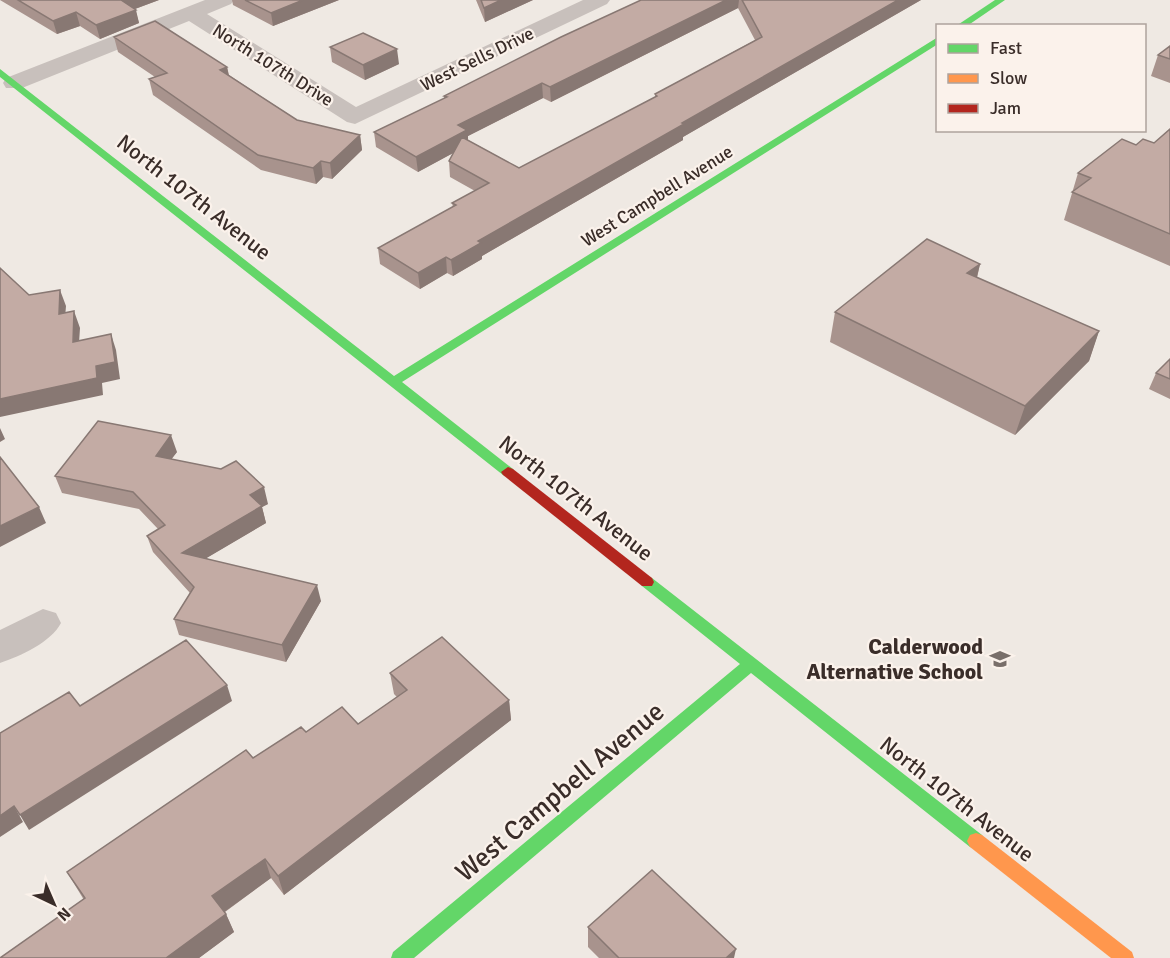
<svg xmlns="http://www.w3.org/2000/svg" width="1170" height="958" font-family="Signika,sans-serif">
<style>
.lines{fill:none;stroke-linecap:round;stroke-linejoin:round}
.street{fill:#c8c0bc;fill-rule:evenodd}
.fast{fill:#63d668;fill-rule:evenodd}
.slow{fill:#ff974d;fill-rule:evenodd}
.jam{fill:#b3261e;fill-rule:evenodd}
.wall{fill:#a8938d;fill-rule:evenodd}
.shaded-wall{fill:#887873}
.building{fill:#c3aba4;stroke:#887873;stroke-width:1.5}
.labels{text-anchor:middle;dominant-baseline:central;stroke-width:4.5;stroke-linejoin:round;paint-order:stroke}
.far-street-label{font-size:18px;fill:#3a2d29;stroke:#fbf2eb}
.street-label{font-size:22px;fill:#3a2d29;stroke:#fbf2eb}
.poi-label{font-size:22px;font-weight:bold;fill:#3a2d29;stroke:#fbf2eb;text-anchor:end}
.near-street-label{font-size:27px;fill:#3a2d29;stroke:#fbf2eb}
</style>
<rect width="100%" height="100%" fill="#efe9e3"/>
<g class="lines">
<path class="street" d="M205,0H234L231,4L207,14L356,107L583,0H610L607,4L355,124L347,122L189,21L22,88H6L3,83L6,78Z
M43,609L56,613L61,623C51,642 21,656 0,663V630Z"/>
<path class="fast" d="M995,0H1005L967,26H956Z
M938,37V44L402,382L513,469L515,472L508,477L503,475L0,77V69L394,376Z
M647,576L652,578L982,835L985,841L982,847L976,849L970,847L751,673L414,958H391L393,952L740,664L642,586L640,582L642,578Z"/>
<path class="slow" d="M976,833L982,835L1132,952L1134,958H1111L970,847L967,841L970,835Z"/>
<path class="jam" d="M508,467L513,469L652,578L654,582L652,586H642L503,475L501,472Z"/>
</g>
<path class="wall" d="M0,0H159L135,9L139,23L100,39L80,26L57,34Z
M232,0H339L273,26L233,5Z
M476,0H533L485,22Z
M641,0H921L683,137V140L482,256V259L453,276L447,273L420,289L380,264L378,248L453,207L452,203L475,191L450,177L449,161L453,153L418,172L376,147L374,132L444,99V96ZM738,8L755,40L655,94V97L519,168L468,140V136L543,98L551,102Z
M114,37L227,67L229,75L297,120L360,135L362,150L332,179L323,177L316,184L261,170L153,95L149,79L155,77L118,52Z
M1170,46V83L1151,76L1158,55Z
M330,47L399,64L365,80L332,62Z
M1170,129V266L1064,220L1078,173L1136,145L1154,143Z
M980,264L977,278L1099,331L1089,361L1015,435L830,342L835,312Z
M1170,359V399L1149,389L1156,373Z
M177,452L171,459L268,504L262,507L266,523L206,558L321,601L286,662L179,635L174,619L190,593L153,552L147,536L158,529L139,509L62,493L55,476Z
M390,673L509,700L511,720L284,895L271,878L225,912L234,932L199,958H0L84,900L67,872L253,758L306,732L358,724L397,697L394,694Z
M588,927L734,958H599L588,947Z"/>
<path class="shaded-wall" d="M120,0H159L124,13Z
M303,0H339L273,26L271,13Z
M501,0H533L485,22L484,8Z
M726,0H739L738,8L551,102L550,87Z
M898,0H921L683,137V140L482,256V259L453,276L451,260L478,241L682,123Z
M136,10L139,23L100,39L96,25Z
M76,12L80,26L57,34L53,21Z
M397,49L399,64L365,80L363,65Z
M227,67L230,82L220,70Z
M542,83L543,98L468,136V145L418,172L416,157L458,125Z
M360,135L362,150L332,179L330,163Z
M321,161L323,177L316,184L313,168Z
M446,257L447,273L420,289L418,273Z
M980,264L973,293L967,273Z
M60,290L66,306L64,330L59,314Z
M74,311L80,328L78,358L73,342Z
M1099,331L1089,361L1015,435L1025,406Z
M111,334L116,350L120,379L102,383L103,395L0,417V399Z
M0,428L5,439L0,442Z
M171,435L177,452L161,473L156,456Z
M264,487L268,504L262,507L266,523L188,569L182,553L250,495Z
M39,507L46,523L0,547V526Z
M317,585L321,601L286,662L282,645Z
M227,685L232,701L29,830L20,815Z
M509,700L511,720L284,895L278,876Z
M14,806L23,822L0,837V816Z
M265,859L271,878L220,915L212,896Z
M226,914L234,932L199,958H166Z
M736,949L734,958H726Z"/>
<path class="building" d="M18,0H121L136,10L96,25L76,12L53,21Z
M245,0H303L271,13Z
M481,0H501L484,8Z
M641,0H726L550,87L542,83L458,125L467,130L416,157L374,132L447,97L444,96L561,37Z
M742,0H898L682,123L684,124L478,241L481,243L451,260L446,257L418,273L378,248L456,205L452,203L489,183L449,161L462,137L519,168L657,96L655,94L762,37Z
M155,21L227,67L220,70L297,120L360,135L330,163L321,161L313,168L258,155L149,79L167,73L114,37Z
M363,33L397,49L363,65L330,47Z
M1170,46V59L1158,55Z
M1170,129V234L1072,192L1091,178L1078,173L1122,139L1136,145L1143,139L1154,143Z
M927,239L980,264L967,273L1099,331L1025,406L835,312Z
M0,268L29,295L60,290L59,314L74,311L73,342L111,334L115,362L96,366L97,378L0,399Z
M1170,359V379L1156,373Z
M98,421L171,435L156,456L221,469L236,461L264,487L250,495L262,506L182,553L317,585L282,645L174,619L194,587L147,536L165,525L133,492L55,476Z
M0,457L39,507L0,526Z
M442,637L509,700L278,876L265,859L212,896L226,914L166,958H0L85,898L67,872L246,750L253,758L301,727L306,732L342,707L358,724L407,690L390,673Z
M186,640L227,685L20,815L14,806L0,816V733L69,692L80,706Z
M652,870L736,949L726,958H619L588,927Z"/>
<defs>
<g id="school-bare" transform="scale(1.62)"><path d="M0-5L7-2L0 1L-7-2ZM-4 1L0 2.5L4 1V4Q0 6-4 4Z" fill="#796f6a" stroke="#fbf2eb" stroke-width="2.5" paint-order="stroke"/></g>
</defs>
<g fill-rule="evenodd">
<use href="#school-bare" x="1000" y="659"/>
</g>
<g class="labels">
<g class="far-street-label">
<text transform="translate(477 59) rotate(-26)">West Sells Drive</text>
<text transform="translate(273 65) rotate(32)">North 107th Drive</text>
<text transform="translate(657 196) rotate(-32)">West Campbell Avenue</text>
</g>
<g class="street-label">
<text transform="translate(194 197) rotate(38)">North 107th Avenue</text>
<text transform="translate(576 498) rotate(38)">North 107th Avenue</text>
<text transform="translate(957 799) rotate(38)">North 107th Avenue</text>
</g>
<g class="poi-label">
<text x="983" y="646">Calderwood<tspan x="983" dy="25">Alternative School</tspan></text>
</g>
<g class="near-street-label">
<text transform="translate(560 792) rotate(-40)">West Campbell Avenue</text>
</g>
</g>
<rect x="936" y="24" width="210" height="108" fill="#fbf2eb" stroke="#aea39d" stroke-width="1.5"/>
<rect x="948" y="44" width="30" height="9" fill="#63d668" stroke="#aea39d" stroke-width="1.5"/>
<text x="990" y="54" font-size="18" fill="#3a2d29">Fast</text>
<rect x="948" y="74" width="30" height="9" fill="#ff974d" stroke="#aea39d" stroke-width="1.5"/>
<text x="990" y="84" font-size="18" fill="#3a2d29">Slow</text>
<rect x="948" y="104" width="30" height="9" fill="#b3261e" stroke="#aea39d" stroke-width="1.5"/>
<text x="990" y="114" font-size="18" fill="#3a2d29">Jam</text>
<g transform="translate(54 904) rotate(136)" stroke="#fbf2eb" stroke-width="4.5" paint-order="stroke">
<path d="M0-4.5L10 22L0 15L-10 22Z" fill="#3a2d29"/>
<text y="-9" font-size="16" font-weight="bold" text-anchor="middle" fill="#3a2d29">N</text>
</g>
</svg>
